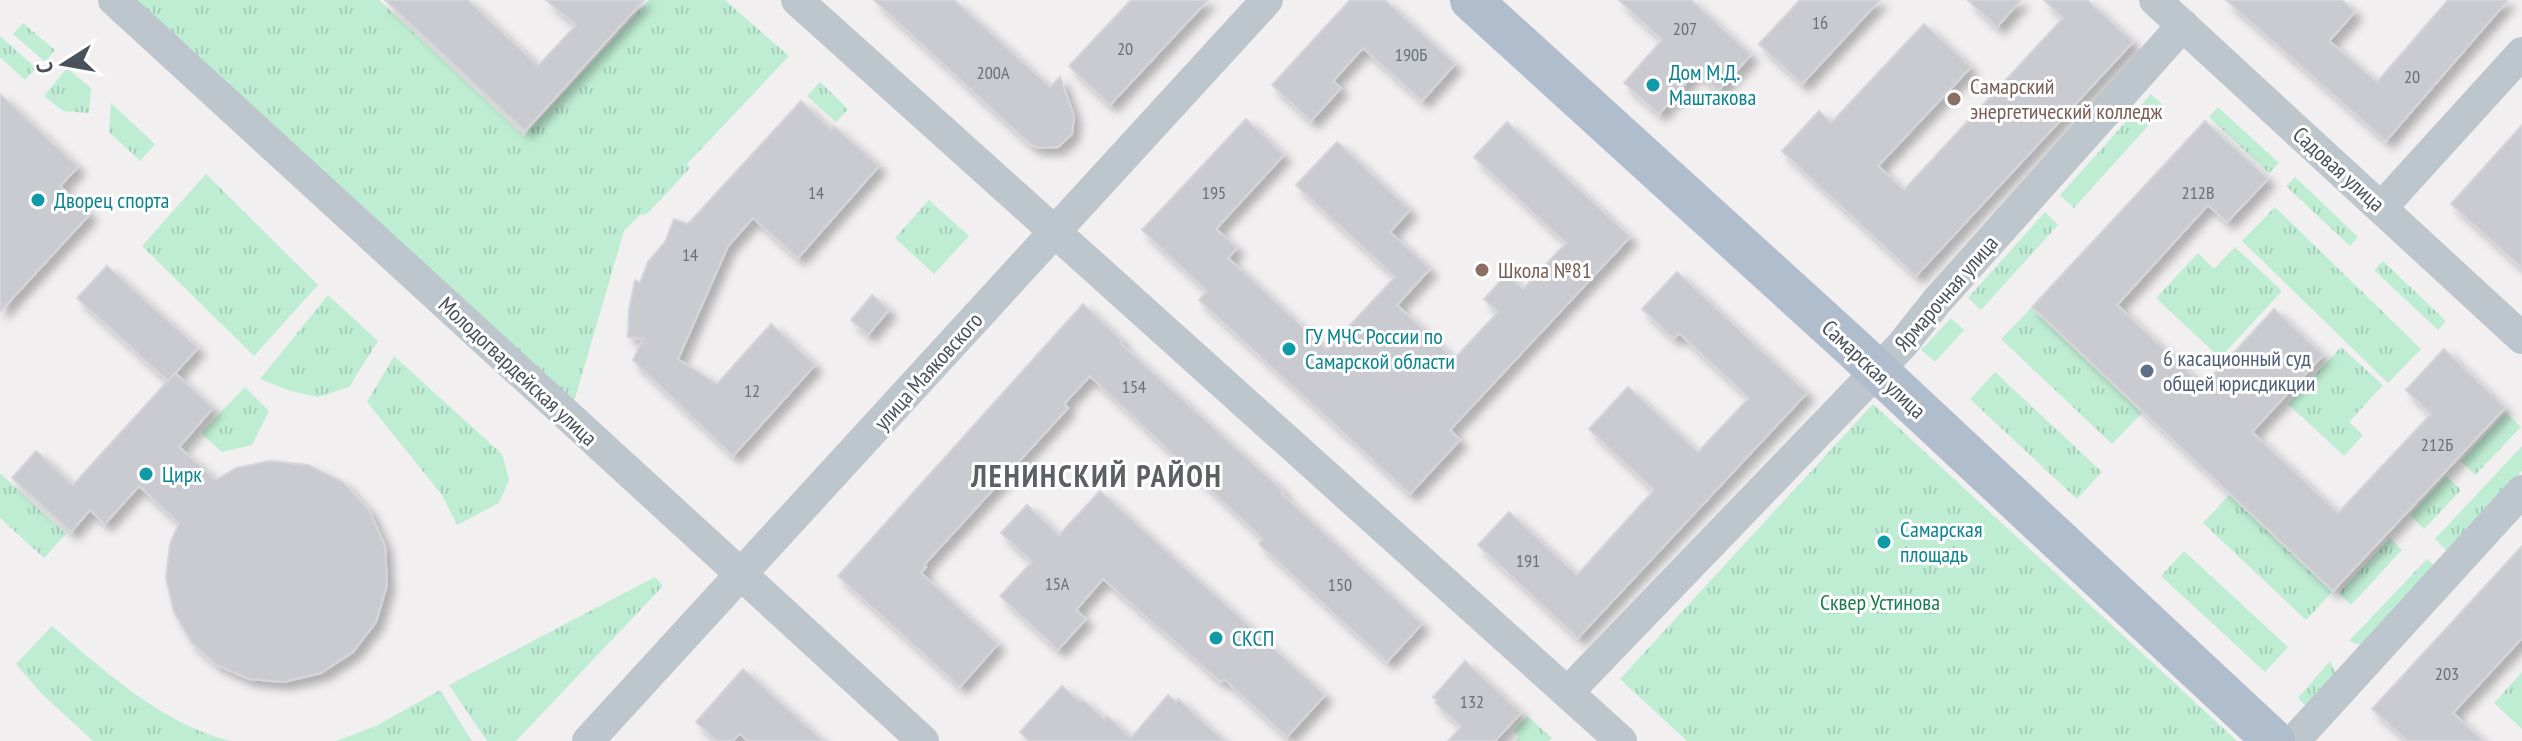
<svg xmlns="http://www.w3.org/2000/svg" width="2522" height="741" font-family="'PT Sans Narrow',sans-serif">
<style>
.grass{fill:url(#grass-tufts)}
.building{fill:#c9cbd1;stroke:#d3d5da;stroke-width:2;filter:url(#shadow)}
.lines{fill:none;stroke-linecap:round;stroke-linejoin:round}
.minor{stroke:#bec6cd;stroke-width:32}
.major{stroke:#b0bdcd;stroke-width:42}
.culture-dot{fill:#0f9aa8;stroke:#fff;stroke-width:3}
.education-dot{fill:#8d6e63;stroke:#fff;stroke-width:3}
.service-dot{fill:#5c6f8a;stroke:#fff;stroke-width:3}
.labels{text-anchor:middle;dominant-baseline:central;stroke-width:6;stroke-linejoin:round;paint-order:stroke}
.number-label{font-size:18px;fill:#687079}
.culture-label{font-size:22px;fill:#0d838f;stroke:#fff;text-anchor:start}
.education-label{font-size:22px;fill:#785e54;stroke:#fff;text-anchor:start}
.street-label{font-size:22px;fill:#48515c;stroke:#fff}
.service-label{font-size:22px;fill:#4e5e75;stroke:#fff;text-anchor:start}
.park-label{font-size:22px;fill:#1b7b4e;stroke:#fff}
.district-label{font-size:30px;font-weight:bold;letter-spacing:2px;fill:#5c5f64;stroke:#fff}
</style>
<defs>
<pattern id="grass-tufts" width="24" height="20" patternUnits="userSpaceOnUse" patternTransform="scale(2)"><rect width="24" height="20" fill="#bfedd3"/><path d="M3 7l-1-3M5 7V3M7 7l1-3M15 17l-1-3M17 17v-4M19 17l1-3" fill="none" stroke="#a6cdb8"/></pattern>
<filter id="shadow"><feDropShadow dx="7" dy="7" stdDeviation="4" flood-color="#0004"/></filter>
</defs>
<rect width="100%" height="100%" fill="#f1efef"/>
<path class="grass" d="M136,0H379L524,136L649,0H725L789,56L687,164L690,168L647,214L640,215L624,231L574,402Z
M23,23L55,50L45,62L13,34Z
M0,36L36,68L25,80L0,57Z
M67,68L91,88L89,113L63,111L44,96Z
M820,82L848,109L836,122L807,96Z
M2151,94L2165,107L2074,208L2060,195Z
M111,103L155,144L140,161L109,132Z
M2218,107L2279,163L2269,173L2209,117Z
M206,174L318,285L254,356L142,246Z
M2295,177L2358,237L2350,246L2286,186Z
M929,200L969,236L934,274L895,238Z
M2275,207L2421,349L2388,383L2242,241Z
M2045,212L2058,225L1981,310L1968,298Z
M2235,247L2282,291L2220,358L2156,298L2198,253L2214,269Z
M2383,261L2446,321L2438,330L2374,270Z
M328,295L378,341L349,387L318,397L290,391L260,379Z
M2031,308L2142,413L2112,444L2001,339Z
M1951,318L1964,330L1935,362L1921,350Z
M2341,347L2383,385L2349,422L2363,435L2344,456L2288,404Z
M394,356L502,454L509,480L499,503L457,525L442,495L367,402Z
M1995,372L2102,472L2077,499L1970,399Z
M245,387L269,411L252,445L222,452L201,433Z
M1873,404L2237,741H1687L1620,679Z
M2506,413L2521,427L2475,475L2461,461Z
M2522,446V471L2447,551L2435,539Z
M0,473L66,534L44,558L0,518Z
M2446,476L2461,490L2424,529L2410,515Z
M2229,495L2332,592L2306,620L2203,523Z
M2390,538L2402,550L2351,605L2339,593Z
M2184,551L2288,647L2265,672L2161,576Z
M2427,559L2440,571L2367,647L2349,641Z
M655,577L663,586L516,741H487L449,685Z
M52,626C102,669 166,727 231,741H93L42,694L16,664Z
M2330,661L2337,677L2308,708L2298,698Z
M2522,672V729L2494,703Z
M440,690L472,741H336L376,726Z
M1527,716L1552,738L1549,741H1515L1519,736L1513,731Z"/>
<path class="building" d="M385,0H468L538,66L576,25L546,0H644L525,131Z
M874,0H954L1050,87L1060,77L1074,116L1072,134L1058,147L1040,148L1031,145Z
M1131,0H1208L1110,105L1069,66Z
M1350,0H1385L1455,64L1422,101L1363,48L1333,81L1341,88L1311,121L1272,85Z
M1619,0H1691L1751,55L1718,91L1696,71L1659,114L1624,83L1662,40Z
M1800,0H1880L1802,84L1759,44Z
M1968,0H2021L1997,27Z
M2044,0H2087L2133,42L1916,276L1782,151L1819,111L1831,123L1924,24L1971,67L1878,166L1904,190L2063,18Z
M2226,0H2342L2355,12L2329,41L2377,82L2448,0H2508L2386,141Z
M0,94L78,167L60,186L90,214L0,312Z
M801,101L831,130L834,126L879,166L798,258L753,218L728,246L678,359L717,384L771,324L815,365L733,456L633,360L643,339L628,337L629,310L635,280L640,283L648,262L665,242L674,219L688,224Z
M1246,119L1284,155L1216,229L1237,248L1228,258L1327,350L1395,277L1296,185L1337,142L1410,210L1390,232L1430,269L1397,305L1454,359L1498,312L1484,299L1507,274L1523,289L1566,243L1474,157L1507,122L1630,237L1450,430L1460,440L1410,494L1199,300L1207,291L1142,230Z
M2205,121L2268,179L2227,222L2208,205L2117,305L2203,386L2274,309L2323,355L2252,432L2338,513L2431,414L2406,390L2444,349L2505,408L2333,591L2032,307Z
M2522,125V268L2451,204Z
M107,266L198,348L168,381L77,298Z
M1677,272L1807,393L1578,638L1478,545L1509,512L1577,575L1654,490L1589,429L1628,387L1698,452L1749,398L1679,333L1674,339L1642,309Z
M872,295L889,310L868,335L851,320Z
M1083,304L1122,341L1120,343L1283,491L1281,493L1422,624L1387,662L1259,544L1263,539L1090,376L1064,404L1068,408L924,565L926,567L921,573L998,644L960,687L838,576Z
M175,373L213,408L179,447L216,480L236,468L270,461L308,465L343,482L369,510L385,546L387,585L376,622L353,652L321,673L284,682L249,679L217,665L192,643L174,612L166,578L170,544L179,523L139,486L105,524L90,510L71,532L12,478L36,451L73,485Z
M1100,491L1325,695L1287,737L1224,679L1221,682L1103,579L1076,610L1086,619L1058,650L1000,596L1032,562L1001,533L1027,505L1059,535Z
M2522,546V638L2453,713L2483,741H2408L2372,709Z
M1465,661L1521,713L1495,741H1448L1461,727L1435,702L1437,700L1433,697Z
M743,669L823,741H748L740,733L733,741H717L696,722Z
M1062,686L1080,702L1082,699L1104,719L1107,716L1131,738L1168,695L1176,702L1178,699L1224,741H1029L1020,732Z"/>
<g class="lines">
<path class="minor" d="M114,0L923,741
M797,0L1621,741
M2155,0L2522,338
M2382,207L2522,53
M1568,692L1902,345L1937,301L2183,25
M588,741L1267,0
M2294,741L2522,491"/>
<path class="major" d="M1471,0L1852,347L2274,741"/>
</g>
<g class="culture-dot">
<circle cx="1653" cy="85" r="8"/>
<circle cx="38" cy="200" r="8"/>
<circle cx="1289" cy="349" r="8"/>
<circle cx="146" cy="474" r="8"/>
<circle cx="1884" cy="542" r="8"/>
<circle cx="1216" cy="638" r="8"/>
</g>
<g class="education-dot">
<circle cx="1954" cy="99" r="8"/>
<circle cx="1482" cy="270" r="8"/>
</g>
<circle class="service-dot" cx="2147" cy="371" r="8"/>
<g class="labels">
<g class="number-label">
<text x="1820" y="22">16</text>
<text x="1685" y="28">207</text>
<text x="1125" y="48">20</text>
<text x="1411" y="54">190Б</text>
<text x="993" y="72">200А</text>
<text x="2412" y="76">20</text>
<text x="816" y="192">14</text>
<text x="1214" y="192">195</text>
<text x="2198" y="192">212В</text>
<text x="690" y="254">14</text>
<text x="1134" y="386">154</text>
<text x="752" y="390">12</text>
<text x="2437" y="444">212Б</text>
<text x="1528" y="560">191</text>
<text x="1057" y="583">15А</text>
<text x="1340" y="584">150</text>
<text x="2447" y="673">203</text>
<text x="1472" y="701">132</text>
</g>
<g class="culture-label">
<text x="1669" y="72">Дом М.Д.<tspan x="1669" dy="25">Маштакова</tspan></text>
<text x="54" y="200">Дворец спорта</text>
<text x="1305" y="336">ГУ МЧС России по<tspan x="1305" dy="25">Самарской области</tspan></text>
<text x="162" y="474">Цирк</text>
<text x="1900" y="529">Самарская<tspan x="1900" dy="25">площадь</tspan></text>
<text x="1232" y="638">СКСП</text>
</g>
<g class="education-label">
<text x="1970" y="86">Самарский<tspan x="1970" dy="25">энергетический колледж</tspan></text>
<text x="1498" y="270">Школа №81</text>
</g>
<g class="street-label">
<text transform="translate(2339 169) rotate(42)">Садовая улица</text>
<text transform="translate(1946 293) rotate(-49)">Ярмарочная улица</text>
<text transform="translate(1874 369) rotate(43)">Самарская улица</text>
<text transform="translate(518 371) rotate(43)">Молодогвардейская улица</text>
<text transform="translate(928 371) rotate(-48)">улица Маяковского</text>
</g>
<g class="service-label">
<text x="2163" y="358">6 касационный суд<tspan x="2163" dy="25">общей юрисдикции</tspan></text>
</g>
<g class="park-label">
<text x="1880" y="602">Сквер Устинова</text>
</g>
<g class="district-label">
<text x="1097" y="475">ЛЕНИНСКИЙ РАЙОН</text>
</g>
</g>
<g transform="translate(64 64) rotate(259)" stroke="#ffffff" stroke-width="6" paint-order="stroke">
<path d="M0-6L14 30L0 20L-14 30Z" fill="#48515c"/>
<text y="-12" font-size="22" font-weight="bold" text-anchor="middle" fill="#48515c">С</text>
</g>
</svg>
